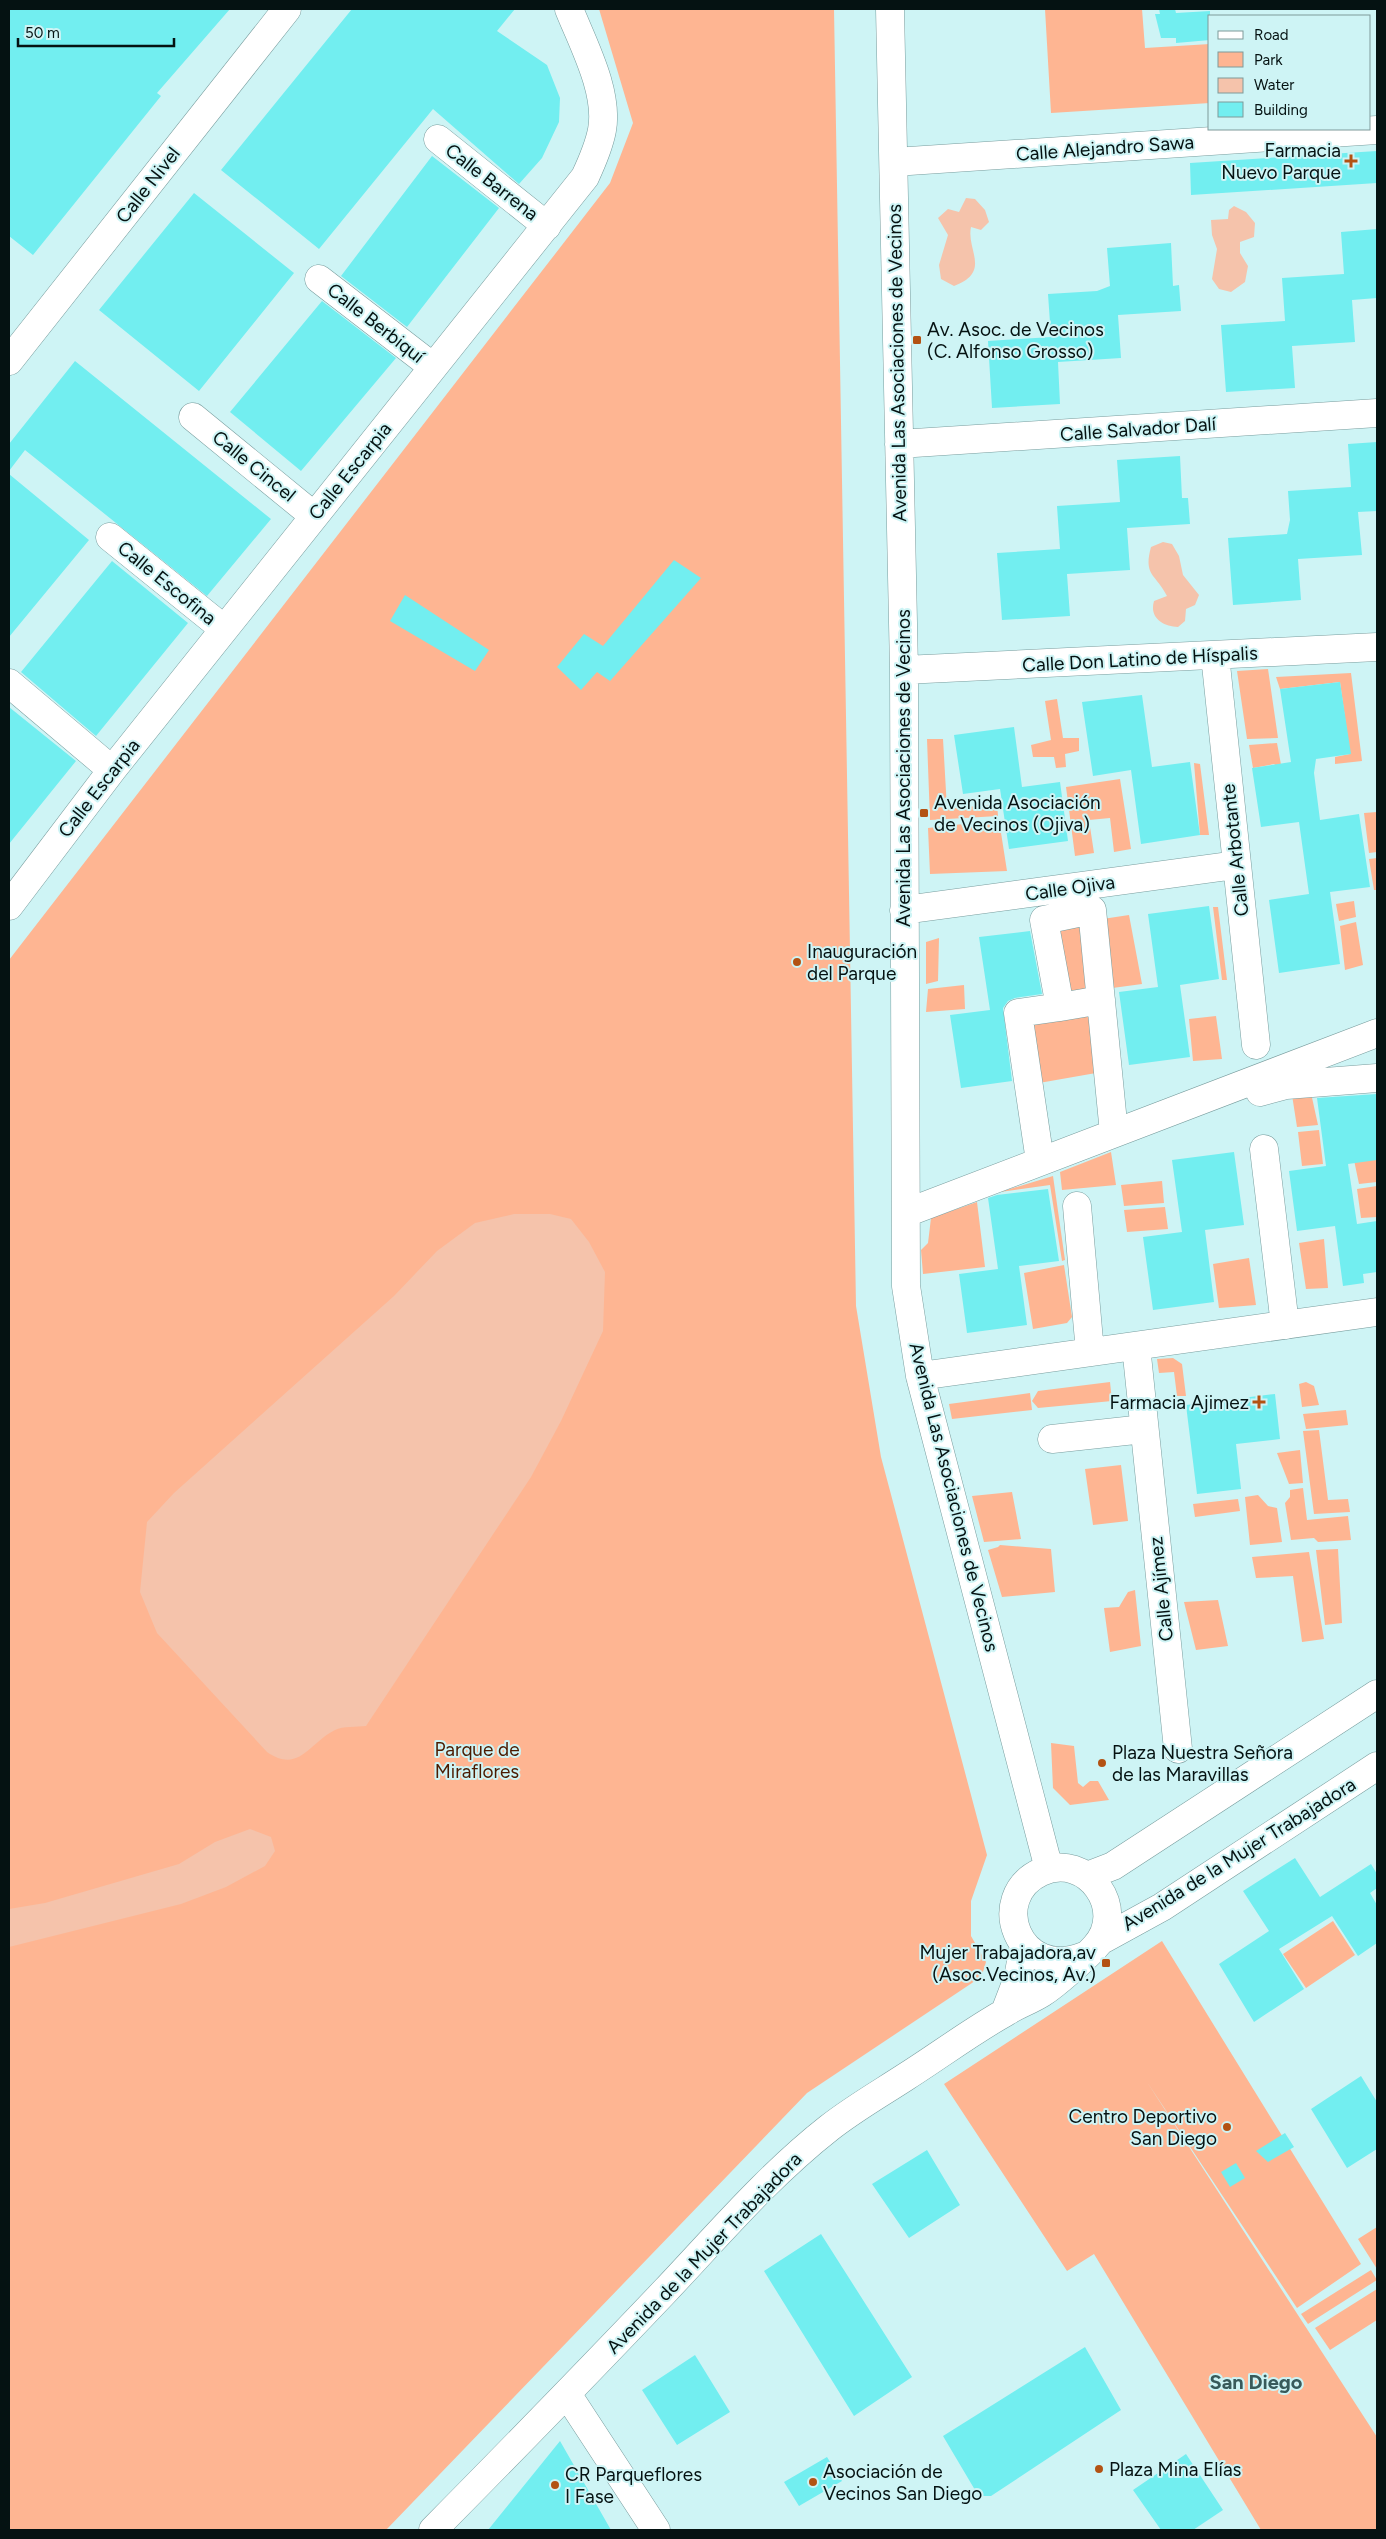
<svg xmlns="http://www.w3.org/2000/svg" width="1386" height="2539" font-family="Figtree,sans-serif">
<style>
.green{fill:#feb592}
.water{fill:#f5c3ab}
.building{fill:#72eef0}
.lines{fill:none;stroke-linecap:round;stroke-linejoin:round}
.minor-casing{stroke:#799d9e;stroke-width:29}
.minor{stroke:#fff;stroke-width:28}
.poi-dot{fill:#b35213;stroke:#cef4f5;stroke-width:2}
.labels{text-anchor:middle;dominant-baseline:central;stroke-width:4;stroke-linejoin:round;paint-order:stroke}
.street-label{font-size:19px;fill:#051212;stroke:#cef4f5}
.poi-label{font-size:19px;fill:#051212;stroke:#cef4f5;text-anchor:start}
.park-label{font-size:19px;fill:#4c1b00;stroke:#cef4f5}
.neighbourhood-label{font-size:20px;font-weight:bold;fill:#385a5a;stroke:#cef4f5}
</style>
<rect width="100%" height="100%" fill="#cef4f5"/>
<path class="green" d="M599,9H834L856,1306L881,1457L987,1855L971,1901V1936L986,1962L982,1975L972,1983L807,2093L386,2530H9V960L610,183L633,123Z
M1045,9H1142L1145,48L1210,44V103L1051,113Z
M1268,669L1278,738L1247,739L1237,671Z
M1351,673L1362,761L1335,764V757L1350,754L1340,682L1280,689L1276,677Z
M1057,699L1063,738H1079V751L1065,754L1066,767L1056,768L1054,757H1033L1031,745L1051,740L1045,701Z
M927,739H943L947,809L997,804L998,816L930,820Z
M1277,743L1282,770L1274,764L1253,768L1249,745Z
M1194,763L1200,764L1209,835H1200Z
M1120,779L1131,849L1114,852L1110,818L1089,820L1094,853L1075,856L1066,787Z
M1377,812V852L1369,853L1364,813Z
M999,820L1007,871L930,874L928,828Z
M1377,858V890H1374L1369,859Z
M1354,901L1356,917L1339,921L1336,904Z
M1213,907H1218L1227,980H1222Z
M1129,915L1142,984L1105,989L1096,920Z
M1088,921L1099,994L1067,999L1058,924Z
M1356,922L1363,965L1345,970L1340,926Z
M939,938L938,981L926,984V942Z
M964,985L965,1009L926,1012L928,989Z
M1087,1003L1096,1073L1039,1083L1027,1011Z
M1216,1016L1222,1059L1193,1061L1189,1019Z
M1311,1093L1318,1125L1297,1127L1292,1095Z
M1319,1130L1323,1164L1302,1166L1298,1132Z
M1111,1152L1116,1185L1062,1190L1060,1172Z
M1377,1158V1182L1359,1184L1354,1160Z
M1053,1176L1065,1260L1062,1261L1050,1185L1000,1192Z
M1162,1181L1164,1203L1124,1206L1121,1185Z
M1377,1186V1217L1361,1218L1357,1189Z
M977,1202L985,1267L923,1274L921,1250L928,1243L931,1218Z
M1165,1207L1168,1229L1127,1232L1124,1210Z
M1324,1239L1328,1288L1306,1289L1299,1243Z
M1249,1258L1256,1305L1219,1308L1213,1264Z
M1064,1265L1072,1317L1067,1323L1033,1329L1024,1273Z
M1173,1358L1182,1364L1186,1396H1177L1174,1372L1159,1373L1157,1359Z
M1110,1382L1112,1401L1038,1408L1032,1401L1038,1391Z
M1306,1382L1314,1386L1319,1405L1302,1407L1299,1384Z
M1030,1393L1032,1410L952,1419L949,1404Z
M1346,1410L1348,1425L1306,1429L1303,1414Z
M1319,1430L1328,1500L1348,1499L1350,1512L1314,1514L1303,1431Z
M1300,1450L1303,1483L1289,1484L1277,1453Z
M1121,1465L1128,1521L1093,1525L1085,1469Z
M1303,1488L1307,1520L1348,1516L1351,1540L1318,1542L1314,1538L1291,1540L1285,1503L1290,1497V1490Z
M1012,1492L1021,1539L984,1542L972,1496Z
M1258,1495L1268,1506L1277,1508L1282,1542L1250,1545L1245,1497Z
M1238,1499L1240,1511L1195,1517L1193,1504Z
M1000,1545L1051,1549L1055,1592L1002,1597L988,1550L998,1547Z
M1338,1549L1342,1623L1325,1625L1316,1550Z
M1309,1552L1324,1639L1302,1642L1293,1576L1256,1578L1252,1557Z
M1135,1590L1141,1646L1110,1652L1104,1608L1119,1607L1128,1592Z
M1218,1600L1228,1646L1196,1650L1184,1602Z
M1051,1743L1074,1746L1078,1783L1083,1787L1090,1781H1098L1109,1800L1070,1805L1053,1788Z
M1333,1921L1355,1955L1306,1988L1283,1954Z
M1162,1941L1361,2264L1297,2308L1147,2082L1377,2437V2530H1261L1094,2254L1067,2271L944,2084Z
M1377,2227V2269L1358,2239Z
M1371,2270L1377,2280L1308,2324L1301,2314Z
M1377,2289V2320L1330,2350L1315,2328Z"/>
<path class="water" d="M966,198L975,199L985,210L989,222L981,230L971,227C966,250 992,272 954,286L941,279L939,265L948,235L938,218L948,209L959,212Z
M1234,206L1246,212L1255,223L1254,237L1240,242V253L1248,266L1245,282L1231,292L1219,289L1212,279L1217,249L1212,235L1211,220L1228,219L1229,210Z
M1163,542L1172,544L1179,556L1183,575L1199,595L1195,605L1186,609L1185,621L1178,627C1163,626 1149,618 1154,601L1167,596C1156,574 1143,576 1151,547Z
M514,1214H550L571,1219L589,1242L605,1272L603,1331L561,1421L531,1477L366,1726C357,1727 343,1726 335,1730C309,1743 299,1774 267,1752L157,1633L140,1592L147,1522L174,1493L394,1296L437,1251L475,1223Z
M250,1829L271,1837L275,1851L265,1866L226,1887L181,1904L9,1947V1909L45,1903L179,1864L215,1842Z"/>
<path class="building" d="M9,9H230L157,93L161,96L33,255L9,236Z
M352,9H515L497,31L547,65L560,98L559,122L542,158L519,184L433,109L319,249L221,170Z
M1159,9H1175L1176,13L1210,11V40L1176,43V38H1161L1155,14H1160Z
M1377,151V183L1191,195L1190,163Z
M432,156L499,208L407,327L341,276Z
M194,193L294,273L199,391L99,310Z
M1377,229V298L1352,300L1355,342L1292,346L1295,388L1226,392L1221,325L1285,321L1282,278L1344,274L1341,232Z
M1171,243L1173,286L1179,285L1181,311L1118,315L1121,358L1058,362L1060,404L992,408L988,341L1051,337L1048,294L1097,291L1110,286L1107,248Z
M322,301L396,358L301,471L230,412Z
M75,361L271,519L207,596L25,450L9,471V444Z
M1377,442V511L1358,512L1362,555L1298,559L1301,600L1233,605L1228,538L1287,534L1290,520L1288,491L1351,487L1348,444Z
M1180,456L1182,498H1188L1190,524L1127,528L1130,570L1067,574L1070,616L1002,620L997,553L1060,549L1057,506L1120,502L1117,460Z
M9,474L89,540L9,637Z
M674,560L701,578L610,681L597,672L581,690L557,667L584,634L603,646Z
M112,561L188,623L96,736L21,672Z
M405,595L489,650L475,671L390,621Z
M1340,682L1351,754L1316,759L1314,773L1320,820L1359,814L1370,887L1330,892L1340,964L1279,973L1269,900L1309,894L1299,822L1261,827L1252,768L1291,762L1280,689Z
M1142,695L1152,767L1190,762L1200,835L1141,844L1131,770L1093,776L1082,702Z
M9,707L76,761L9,844Z
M1014,727L1022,787L1060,782L1068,841L1009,849L1000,789L963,794L954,735Z
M1209,906L1219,979L1180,985L1190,1057L1129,1065L1119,992L1158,987L1148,914Z
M1030,931L1042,994L1015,998L1008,1001L1003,1008L1012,1081L961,1088L950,1015L990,1010L979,937Z
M1377,1094V1160L1348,1164L1357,1224L1377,1221V1272L1363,1274L1364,1283L1343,1286L1335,1226L1297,1231L1289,1171L1326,1166L1317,1098Z
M1234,1152L1244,1225L1205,1230L1214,1302L1153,1310L1143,1237L1182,1232L1172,1160Z
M1048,1189L1059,1261L1019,1266L1027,1325L967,1333L959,1274L998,1269L988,1198L997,1195Z
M1275,1394L1280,1439L1236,1444L1241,1489L1197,1494L1186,1405Z
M1295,1858L1320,1897L1371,1864L1377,1874V1888L1370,1893L1377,1905V1943L1358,1956L1332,1916L1279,1949L1304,1989L1254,2022L1219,1964L1269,1931L1243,1891Z
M1361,2076L1377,2102V2149L1347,2168L1311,2109Z
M1285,2133L1294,2147L1268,2162L1256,2151Z
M927,2150L960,2205L909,2238L872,2184Z
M1236,2163L1245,2178L1230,2187L1221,2172Z
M821,2234L912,2377L854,2416L764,2271Z
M1085,2347L1121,2410L991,2496H982L975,2490L943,2436Z
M695,2355L730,2412L677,2445L642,2390Z
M560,2441L611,2530H488Z
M1186,2454L1223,2510L1193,2530H1161L1133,2490Z
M827,2457L842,2481L799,2506L784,2482Z"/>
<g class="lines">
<g class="minor-casing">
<path id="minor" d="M890,9L904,670L906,1286L920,1376L1049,1869
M438,139L547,226
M894,162L1377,130
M319,279L433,367
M9,361L287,9
M193,417L314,516
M899,444L1377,413
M110,537L224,629
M1215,655L1256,1045
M904,670L1377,647
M9,683L112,770
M9,906L112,770L585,177C592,162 599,146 602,130C609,92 583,44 569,9
M904,910L1236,865
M1101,1000L1060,1007L1044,920L1092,910L1114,1133
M1260,1092L1286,1085L1377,1078
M1264,1149L1285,1325
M1040,1161L1018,1013L1060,1007
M1077,1206L1090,1352
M906,1213L1377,1033
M1136,1346L1178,1749
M920,1376L1377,1312
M1052,1439L1144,1429
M1087,1876L1113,1866L1377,1694
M1100,1941L1162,1907L1377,1766
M1005,2012L1018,1978L1024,1945
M567,2394L656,2530
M433,2530C511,2451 589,2371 666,2290C718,2235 769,2175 829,2128C853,2109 881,2093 907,2076C940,2055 972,2031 1006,2012C1017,2005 1031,2000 1042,1993C1056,1984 1084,1959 1095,1947C1129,1910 1087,1851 1041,1872C987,1897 1018,1982 1084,1956"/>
</g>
<use href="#minor" class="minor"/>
</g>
<g class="poi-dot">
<path d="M1348.5 153.5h5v5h5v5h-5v5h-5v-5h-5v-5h5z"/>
<rect x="912" y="335" width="10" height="10" rx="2.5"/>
<rect x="919" y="808" width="10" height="10" rx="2.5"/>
<circle cx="797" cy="962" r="5"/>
<path d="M1256.5 1394.5h5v5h5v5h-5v5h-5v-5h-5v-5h5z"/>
<circle cx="1102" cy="1763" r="5"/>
<rect x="1101" y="1958" width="10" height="10" rx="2.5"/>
<circle cx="1227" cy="2127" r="5"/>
<circle cx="1099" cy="2469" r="5"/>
<circle cx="813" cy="2482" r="5"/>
<circle cx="555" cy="2485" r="5"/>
</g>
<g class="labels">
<g class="street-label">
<text transform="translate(1105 148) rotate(-4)">Calle Alejandro Sawa</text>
<text transform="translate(492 182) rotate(38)">Calle Barrena</text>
<text transform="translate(148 185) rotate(-52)">Calle Nivel</text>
<text transform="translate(376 323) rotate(38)">Calle Berbiquí</text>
<text transform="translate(897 363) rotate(-91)">Avenida Las Asociaciones de Vecinos</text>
<text transform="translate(1138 429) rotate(-4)">Calle Salvador Dalí</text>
<text transform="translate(254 466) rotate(39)">Calle Cincel</text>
<text transform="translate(350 471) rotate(-51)">Calle Escarpia</text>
<text transform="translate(167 583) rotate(39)">Calle Escofina</text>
<text transform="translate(1140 659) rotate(-3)">Calle Don Latino de Híspalis</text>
<text transform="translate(903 768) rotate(-90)">Avenida Las Asociaciones de Vecinos</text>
<text transform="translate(99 788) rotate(-52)">Calle Escarpia</text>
<text transform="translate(1235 850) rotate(-96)">Calle Arbotante</text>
<text transform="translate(1070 888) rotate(-8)">Calle Ojiva</text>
<text transform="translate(954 1497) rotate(76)">Avenida Las Asociaciones de Vecinos</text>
<text transform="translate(1161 1589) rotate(-96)">Calle Ajímez</text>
<text transform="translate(1239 1854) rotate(-32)">Avenida de la Mujer Trabajadora</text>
<text transform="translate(704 2253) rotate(-46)">Avenida de la Mujer Trabajadora</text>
</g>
<g class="poi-label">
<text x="1341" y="150" text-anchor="end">Farmacia<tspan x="1341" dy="22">Nuevo Parque</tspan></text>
<text x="927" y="329">Av. Asoc. de Vecinos<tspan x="927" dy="22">(C. Alfonso Grosso)</tspan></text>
<text x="934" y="802">Avenida Asociación<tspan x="934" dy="22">de Vecinos (Ojiva)</tspan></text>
<text x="807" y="951">Inauguración<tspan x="807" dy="22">del Parque</tspan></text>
<text x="1249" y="1402" text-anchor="end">Farmacia Ajimez</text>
<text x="1112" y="1752">Plaza Nuestra Señora<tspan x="1112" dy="22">de las Maravillas</tspan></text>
<text x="1096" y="1952" text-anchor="end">Mujer Trabajadora,av<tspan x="1096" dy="22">(Asoc.Vecinos, Av.)</tspan></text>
<text x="1217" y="2116" text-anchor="end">Centro Deportivo<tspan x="1217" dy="22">San Diego</tspan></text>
<text x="1109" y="2469">Plaza Mina Elías</text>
<text x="823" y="2471">Asociación de<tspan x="823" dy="22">Vecinos San Diego</tspan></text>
<text x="565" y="2474">CR Parqueflores<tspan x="565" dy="22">I Fase</tspan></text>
</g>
<g class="park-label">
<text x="477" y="1749">Parque de<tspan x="477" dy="22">Miraflores</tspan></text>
</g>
<g class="neighbourhood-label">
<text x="1256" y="2382">San Diego</text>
</g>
</g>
<rect width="1386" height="2539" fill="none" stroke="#051212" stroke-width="20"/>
<rect x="1208" y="15" width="162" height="115" fill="#cef4f5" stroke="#7e9a9a"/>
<rect x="1218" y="31" width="25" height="8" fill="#ffffff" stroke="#7e9a9a"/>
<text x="1254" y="40" font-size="15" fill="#051212">Road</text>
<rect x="1218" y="52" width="25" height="15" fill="#feb592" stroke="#7e9a9a"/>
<text x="1254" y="65" font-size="15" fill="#051212">Park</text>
<rect x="1218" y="78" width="25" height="15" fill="#f5c3ab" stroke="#7e9a9a"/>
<text x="1254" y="90" font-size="15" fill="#051212">Water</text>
<rect x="1218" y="102" width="25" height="15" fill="#72eef0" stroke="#7e9a9a"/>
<text x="1254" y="115" font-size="15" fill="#051212">Building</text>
<path d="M18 38v8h156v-8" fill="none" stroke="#051212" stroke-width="2.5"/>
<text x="25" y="38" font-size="15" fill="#051212" stroke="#cef4f5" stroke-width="4" paint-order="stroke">50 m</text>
</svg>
